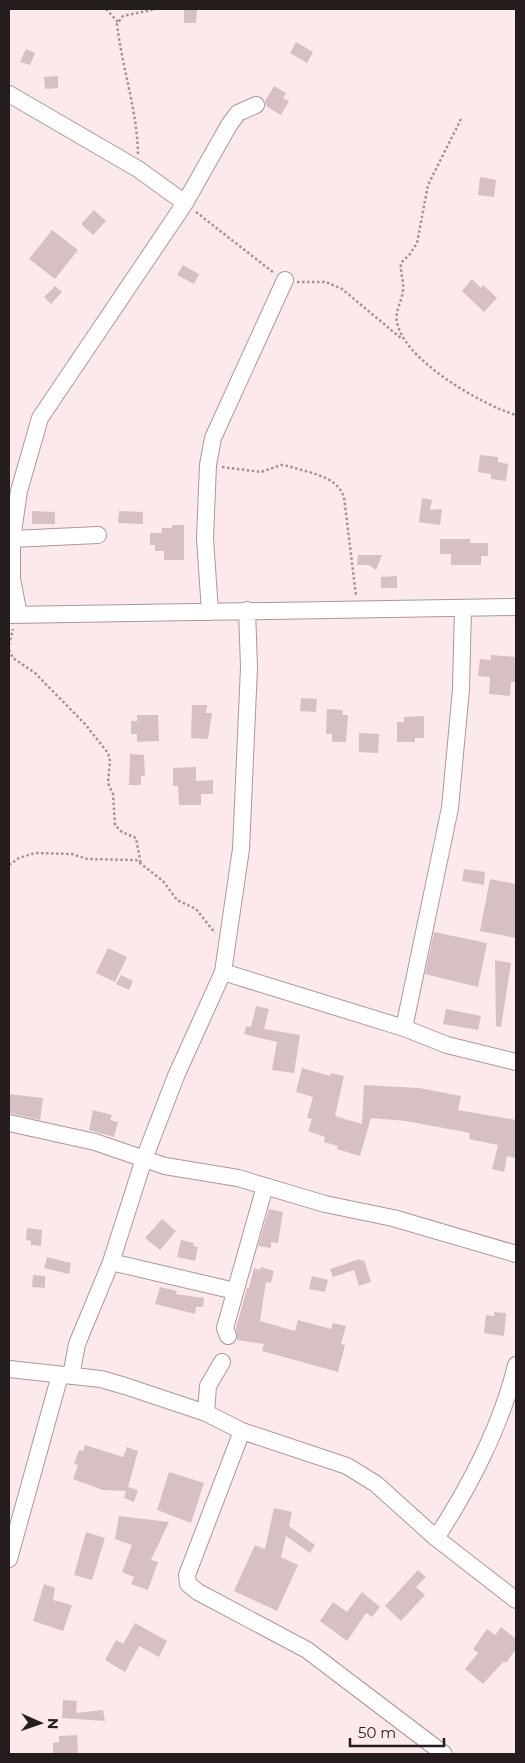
<svg xmlns="http://www.w3.org/2000/svg" width="525" height="1763" font-family="Montserrat,sans-serif">
<style>
.building{fill:#d7c0c3}
.lines{fill:none;stroke-linecap:round;stroke-linejoin:round}
.minor-casing{stroke:#ad979a;stroke-width:18}
.path{stroke:#a29395;stroke-width:2.5;stroke-dasharray:2.5 2.5;stroke-linecap:butt}
.minor{stroke:#fff;stroke-width:16}
</style>
<rect width="100%" height="100%" fill="#fce9eb"/>
<path class="building" d="M184,9H197L196,23H184Z
M296,42L313,52L307,63L290,53Z
M26,49L35,53L30,65L20,62Z
M58,76V88L45,89L44,77Z
M274,86L286,93L283,98L289,101L281,115L266,106L265,101Z
M480,177L496,180L494,197L478,195Z
M94,210L106,221L93,235L81,224Z
M52,230L78,250L55,279L29,259Z
M183,265L199,274L194,284L177,275Z
M472,279L481,288L483,285L497,298L484,312L462,291Z
M55,286L62,292L51,304L44,297Z
M480,455L498,457V462L508,464L506,481L491,479V474L478,472Z
M422,498L432,500L430,510L442,509L440,525L419,522Z
M32,511L55,512V524H32Z
M119,511L143,512V524L118,523Z
M172,525H184V560H164V551H155V545H150V533H162V528H172Z
M440,539H470V543H488V556H481V565H451V554H440Z
M358,555H382L376,570L369,565H357Z
M397,576V588H381V577Z
M491,655L516,657V682H511L510,696L489,694L490,677L478,676L480,659L491,660Z
M301,698L317,699L316,712L300,711Z
M192,705H207L206,713H212L208,739L191,738Z
M327,709L343,710L342,715H348L346,742H332V734H326Z
M137,715H158L159,741L137,742V734H131V721H137Z
M424,716V738H415V742H397V722H404V717Z
M359,733L379,734L378,753L359,752Z
M130,754L144,755L145,776H141V785H129Z
M196,767V781L213,780V794H201V805H179L178,786H173V768Z
M464,869L485,872L484,885L462,881Z
M490,879L516,884V938L480,931Z
M434,932L487,943L478,987L425,974Z
M108,948L127,957L115,982L96,973Z
M495,960L511,963L501,1027L496,1026Z
M121,975L133,981L129,990L116,984Z
M256,1006L269,1009L264,1029L300,1035L294,1073L272,1070L277,1042L244,1034L246,1026L251,1027Z
M446,1009L481,1016L478,1030L443,1024Z
M302,1068L330,1076L331,1073L344,1076L335,1116L362,1124L364,1085L419,1088L461,1096L458,1110L516,1120V1158L507,1156L504,1172L492,1169L498,1145L469,1139L470,1133L406,1121L371,1118L360,1156L337,1149L338,1146L324,1142L325,1137L308,1131L312,1119L307,1118L313,1097L296,1092Z
M9,1094L43,1098L40,1120L9,1113Z
M93,1110L112,1115L110,1120L118,1122L114,1137L89,1130Z
M269,1209L283,1212L278,1243L271,1242V1248L258,1246Z
M162,1219L176,1231L160,1250L145,1238Z
M27,1228L42,1230L41,1246L31,1245V1241L26,1240Z
M181,1240L194,1243L193,1246L198,1247L195,1261L177,1257Z
M47,1257L71,1263L69,1274L44,1268Z
M360,1259L361,1261L364,1260L371,1282L359,1286L354,1270L333,1277L330,1269Z
M261,1267L274,1271L271,1283L266,1282L260,1321L295,1331L298,1320L331,1329L333,1323L346,1326L341,1344L345,1345L338,1372L262,1351L264,1344L237,1340L236,1328L247,1288H249L254,1268L260,1270Z
M33,1275L45,1276V1288L32,1287Z
M312,1276L328,1280L325,1292L309,1289Z
M160,1287L177,1291L176,1294L204,1298L203,1307H196L195,1314L155,1304Z
M494,1312L506,1313L504,1336L484,1333L486,1315L494,1316Z
M85,1445L123,1457L127,1447L138,1451L128,1487L138,1490L134,1502L124,1498L126,1491L103,1490L73,1479L78,1465L74,1464L79,1450L83,1451Z
M169,1472L204,1483L191,1523L157,1510Z
M274,1508L292,1512L289,1526L315,1545L310,1553L286,1536L281,1557L298,1565L277,1611L234,1591L255,1545L265,1549Z
M119,1516L169,1522L151,1560L158,1562L148,1590L131,1584L134,1577L122,1572L132,1545L115,1539Z
M86,1532L105,1538L92,1580L74,1575Z
M418,1570L426,1577L416,1587L425,1595L401,1621L385,1606Z
M44,1584L55,1588L53,1600L72,1605L63,1631L33,1621Z
M362,1592L380,1607L372,1617L366,1613L347,1641L320,1621L333,1602L347,1612Z
M135,1623L167,1641L159,1657L139,1646L125,1672L105,1660L116,1640L123,1644Z
M501,1627L516,1639V1649L506,1663L504,1661L483,1684L465,1669L478,1653L473,1649L487,1629L495,1635Z
M63,1700L77,1701L76,1713L103,1710L105,1721L62,1718Z
M77,1735L78,1754H53V1743L59,1742V1736Z"/>
<g class="lines">
<g class="minor-casing">
<path id="minor" d="M9,94L138,169L185,203
M12,539L98,535
M210,612L205,538L208,465L213,438L285,280
M9,615L516,607
M19,615L12,579V539L19,491L40,418L185,203L229,125L238,113L256,105
M223,972L404,1028L447,1045L516,1062
M404,1028L450,808L461,689L463,608
M9,1123L95,1142L165,1166L238,1178L325,1204L393,1218L516,1254
M111,1262L235,1291
M228,1336L225,1328L265,1186
M9,1369L101,1379L125,1386L206,1413L242,1431L347,1466L376,1484L436,1538L516,1600
M71,1376L77,1344L111,1262L144,1159L176,1076L223,972L241,849L249,667L247,610
M206,1413L208,1386L222,1362
M242,1431L187,1575L188,1584L198,1592L307,1650L444,1754
M436,1538C469,1488 502,1424 516,1365
M9,1559L60,1375"/>
</g>
<path class="path" d="M106,9L118,22
M461,119L428,185L417,243L410,254L401,263C400,272 404,281 403,290C402,303 393,312 398,326C408,362 482,405 516,415
M138,154C137,109 122,68 117,24L123,16L156,9
M196,212L274,273
M297,282H326L342,289L402,339
M222,467L261,472L281,465L288,466C309,473 336,475 344,497L356,596
M9,645L13,629
M9,650L13,658L35,673L85,724L108,753L110,761L108,783L113,794L115,825L122,832L136,838L141,865
M9,865L19,858L35,853L72,854L87,859L136,860L163,881L177,900L196,909L215,933"/>
<use href="#minor" class="minor"/>
</g>
<rect width="525" height="1763" fill="none" stroke="#251c1d" stroke-width="20"/>
<g transform="translate(40 1723) rotate(92)" stroke="#fce9eb" stroke-width="4" paint-order="stroke">
<path d="M0-4L9 19L0 12L-9 19Z" fill="#251c1d"/>
<text y="-8" font-size="14" font-weight="bold" text-anchor="middle" fill="#251c1d">N</text>
</g>
<path d="M350 1738v8h94v-8" fill="none" stroke="#251c1d" stroke-width="2.5"/>
<text x="358" y="1738" font-size="15" fill="#251c1d" stroke="#fce9eb" stroke-width="4" paint-order="stroke">50 m</text>
</svg>
